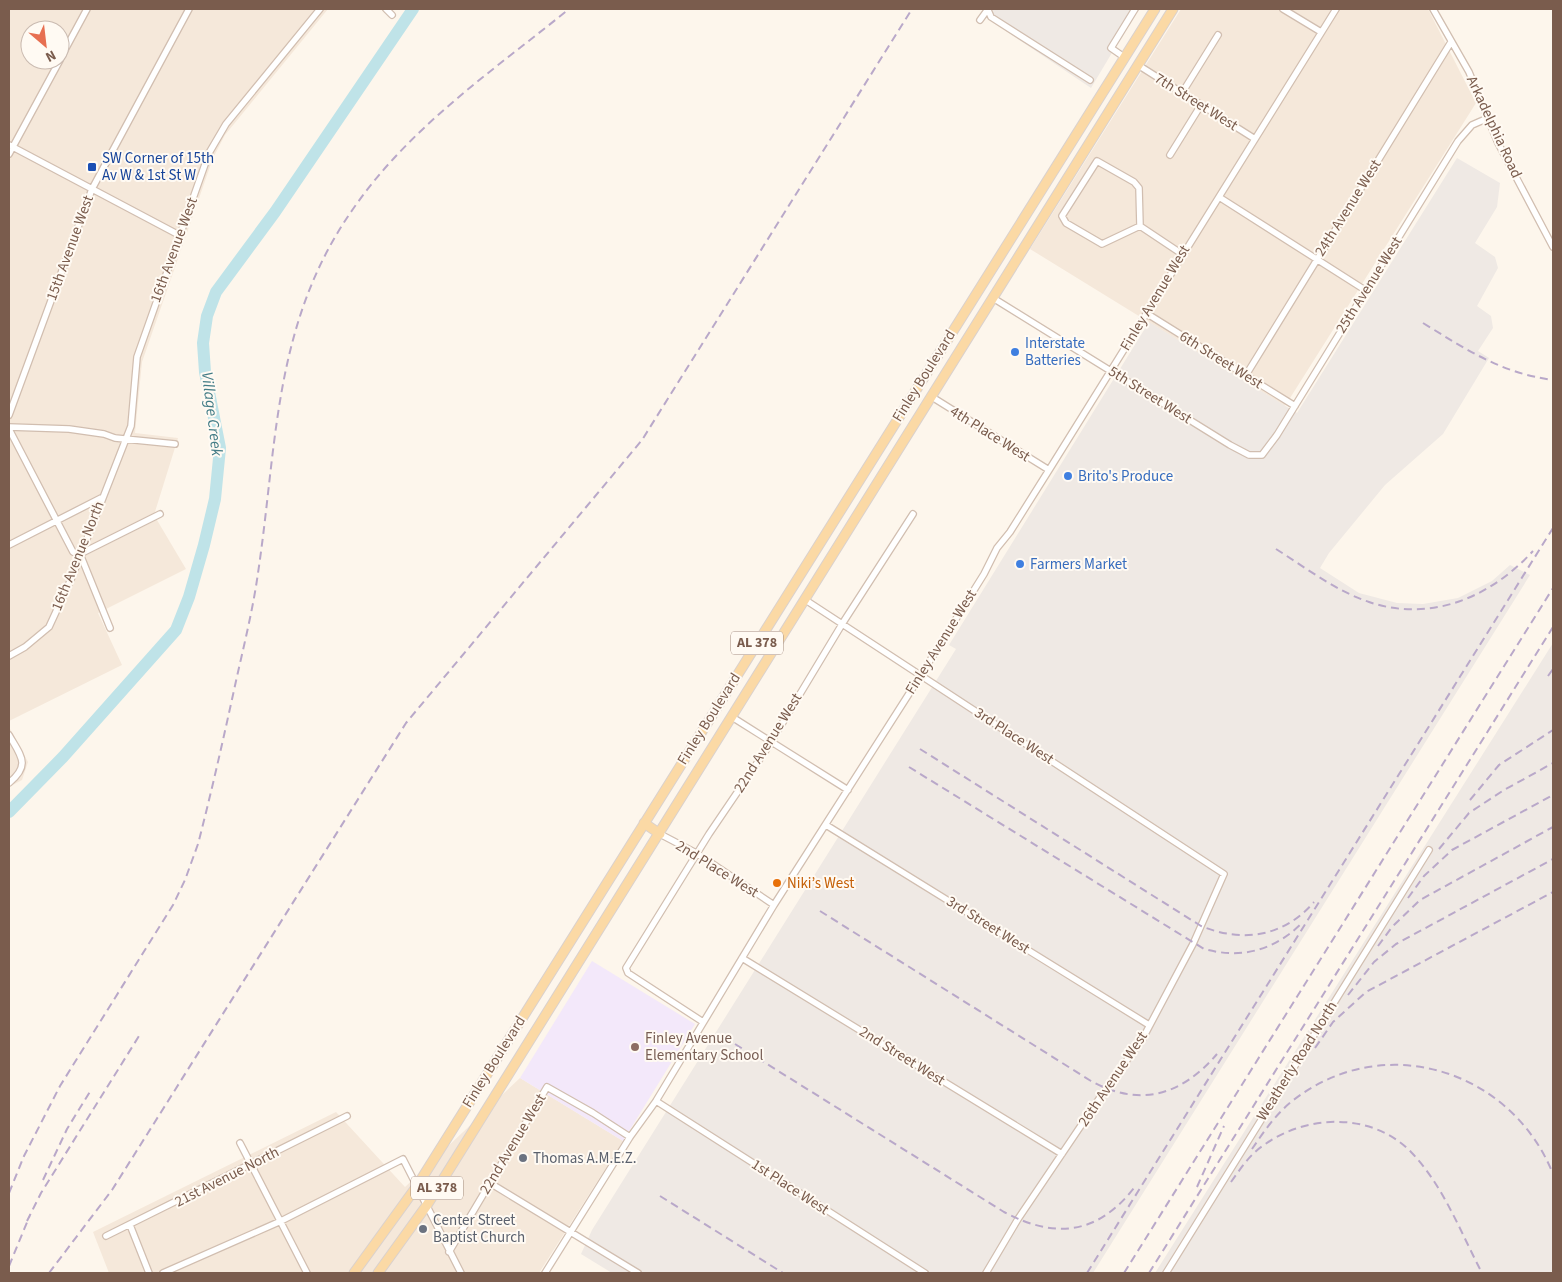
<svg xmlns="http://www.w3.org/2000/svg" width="1562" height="1282" font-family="'Source Sans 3',sans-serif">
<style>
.residential{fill:#f5e8da;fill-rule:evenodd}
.industrial{fill:#efe9e4}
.education{fill:#f3e8fa}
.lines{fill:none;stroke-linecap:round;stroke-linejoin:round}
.river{stroke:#bfe3e8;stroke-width:12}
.street-casing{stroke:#d1beb0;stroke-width:8}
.primary-casing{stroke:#dad1cd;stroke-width:11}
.street{stroke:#fff;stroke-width:5.5}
.primary{stroke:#fbd9a5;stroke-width:9}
.rail{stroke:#b9a8c9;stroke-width:2;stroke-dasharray:8 5;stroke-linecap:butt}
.transit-dot{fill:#1a4fb4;stroke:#fffaf3;stroke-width:2}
.shop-dot{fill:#3f7fe0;stroke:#fffaf3;stroke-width:2}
.food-dot{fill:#e8710a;stroke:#fffaf3;stroke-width:2}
.education-dot{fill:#8d6e63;stroke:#fffaf3;stroke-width:2}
.worship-dot{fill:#6b7280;stroke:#fffaf3;stroke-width:2}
.labels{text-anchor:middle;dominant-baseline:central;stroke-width:4;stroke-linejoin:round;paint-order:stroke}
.shield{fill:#fffaf3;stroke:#a28b7f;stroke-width:1}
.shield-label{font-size:14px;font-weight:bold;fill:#7a5c4d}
.street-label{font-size:15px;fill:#7a5c4d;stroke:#fffaf3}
.transit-label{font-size:15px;fill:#164399;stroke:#fffaf3;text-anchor:start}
.shop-label{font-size:15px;fill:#366cbe;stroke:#fffaf3;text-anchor:start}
.food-label{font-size:15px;fill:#c56008;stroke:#fffaf3;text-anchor:start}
.education-label{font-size:15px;fill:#785e54;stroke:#fffaf3;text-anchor:start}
.worship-label{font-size:15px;fill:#5b616d;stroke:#fffaf3;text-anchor:start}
.water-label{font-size:16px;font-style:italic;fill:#437c86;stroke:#fffaf3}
</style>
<rect width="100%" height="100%" fill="#fdf6ec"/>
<path class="residential" d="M9,9H328L225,135L213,158L142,362L135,433L178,438L154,515L186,569L98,613L122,665L9,721ZM30,30H60V60H30Z
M1181,9H1428L1476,103L1285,406L1030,249Z
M9,727L28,762L22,780L9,787Z
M520,1078L623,1141L539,1273H109L93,1232L336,1112L405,1187Z"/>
<path class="industrial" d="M986,9H1138L1091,88L988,19Z
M1457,158L1500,183L1497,207L1475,243L1495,257L1498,268L1477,306L1491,316L1493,328L1478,351L1489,358L1443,434L1385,485L1329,553L1320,568L1359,593L1397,603L1423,604L1458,598L1492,581L1510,565L1530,575L1093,1273H612L581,1254L592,1230L956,649L949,645L1149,322L1297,413Z
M1553,643V1273H1155Z"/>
<path class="education" d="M592,961L695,1024L623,1141L520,1078Z"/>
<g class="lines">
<path class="river" d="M9,812L63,757L176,630L189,597L204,545L215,499L220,448L205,372L203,343L207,316L216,292L275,212L413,9"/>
<g class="street-casing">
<path id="street" d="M386,9L392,15
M1283,9L1321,32
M1433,9L1469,72L1498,143L1553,247
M988,10L991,17L1090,80
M980,20L988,9
M1124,57L1111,48L1135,9
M60,59L87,9
M1138,65L1255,139
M1182,93L1218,35
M9,145L179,235
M9,154L60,60
M1170,155L1201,105
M1219,197L1365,290
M1140,226L1139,188L1134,182L1097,161L1062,216L1066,223L1102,244L1140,226L1182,254
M993,298L1230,445L1249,455H1262L1277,435L1458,141L1472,125L1488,118
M1146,313L1295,406
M1246,375L1451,42
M932,397L1049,470
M9,415L92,189L189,9
M9,427L69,429L104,434L115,438L175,444
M9,429L73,552L80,554L110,628
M9,545L101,498
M80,554L160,514
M804,599L1224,874L1193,944L1143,1038L1103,1093L1018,1219L986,1273
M9,656L25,647L49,627L72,577L131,426L137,357L209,153L226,124L320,9
M732,717L848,790
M9,735C21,756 31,765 9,783
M826,825L1149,1025
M660,834L698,854L774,905
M742,958L1062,1154
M703,1022L628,973L626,968L709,834L768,747L844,621L913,514
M656,1101L925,1273
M240,1143L307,1273
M490,1183L638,1273
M130,1225L149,1273
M106,1236L347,1116
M449,1252L547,1087L593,1113L630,1137
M163,1273L281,1221L403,1159L461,1273
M545,1273L630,1137L656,1101L774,905L921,675L984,574L997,548L1010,532L1049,470L1336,9
M1166,1273L1429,850"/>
</g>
<g class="primary-casing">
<path id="primary" d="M644,823L660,834
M354,1273L417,1186L1155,9
M378,1273L427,1205L1173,9"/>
</g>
<use href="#street" class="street"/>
<use href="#primary" class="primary"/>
<path class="rail" d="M1423,323C1467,350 1501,373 1553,380
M1276,549C1306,568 1336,591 1369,602C1431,623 1491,597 1533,551
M1548,676L1553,669
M920,749L1201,926C1242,943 1284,937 1314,902
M909,767L1204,949C1241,959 1273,951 1301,924
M1470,800L1499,765L1553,730
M1439,849L1469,813L1504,790L1553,763
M1408,898L1424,876L1452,850L1553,795
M820,911L1091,1081C1140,1108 1182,1095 1217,1054
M1378,946L1392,927L1420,900L1553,827
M1348,995L1374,962L1396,944L1553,859
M735,1044L1004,1212C1055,1239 1097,1235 1134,1188
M1315,1048L1333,1022L1366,992L1553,892
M1252,1149C1263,1133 1275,1115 1291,1102C1382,1029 1511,1069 1553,1174
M43,1180L67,1129L91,1090
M1231,1182C1241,1168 1250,1154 1264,1145C1307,1114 1372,1112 1411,1152C1443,1185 1461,1233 1482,1273
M1197,1187L1224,1126
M9,1193L24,1156L60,1086L173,905L185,880L198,844C212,790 224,736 236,681C244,645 253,609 258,573C278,439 273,318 358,202C414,124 495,69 569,9
M660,1196L783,1273
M27,1221L41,1193L139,1036
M9,1266L30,1215
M49,1273L112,1190L406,723L642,440L912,9
M1087,1273L1553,528
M1124,1273L1553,588
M1149,1273L1553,627"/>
</g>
<rect class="transit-dot" x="87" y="162" width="10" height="10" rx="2.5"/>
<g class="shop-dot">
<circle cx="1015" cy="352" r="5"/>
<circle cx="1068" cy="476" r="5"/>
<circle cx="1020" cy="564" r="5"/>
</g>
<circle class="food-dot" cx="777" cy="883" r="5"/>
<circle class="education-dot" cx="635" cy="1047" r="5"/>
<g class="worship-dot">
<circle cx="523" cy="1158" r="5"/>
<circle cx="423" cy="1229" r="5"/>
</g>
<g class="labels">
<g class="shield">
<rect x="731" y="631.5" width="52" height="23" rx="4"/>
<rect x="411" y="1176.5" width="52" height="23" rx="4"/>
</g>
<g class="shield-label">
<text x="757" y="643">AL 378</text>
<text x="437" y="1188">AL 378</text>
</g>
<g class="street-label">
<text transform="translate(1196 102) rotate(32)">7th Street West</text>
<text transform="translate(1494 127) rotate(65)">Arkadelphia Road</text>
<text transform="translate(1348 208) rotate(-58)">24th Avenue West</text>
<text transform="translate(70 248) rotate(-70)">15th Avenue West</text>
<text transform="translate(174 250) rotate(-70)">16th Avenue West</text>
<text transform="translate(1369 285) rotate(-58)">25th Avenue West</text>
<text transform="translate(1155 298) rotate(-59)">Finley Avenue West</text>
<text transform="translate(1221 360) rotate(32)">6th Street West</text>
<text transform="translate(924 376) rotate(-58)">Finley Boulevard</text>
<text transform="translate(1150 395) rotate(32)">5th Street West</text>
<text transform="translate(990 434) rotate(32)">4th Place West</text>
<text transform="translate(78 556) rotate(-68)">16th Avenue North</text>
<text transform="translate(941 642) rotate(-58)">Finley Avenue West</text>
<text transform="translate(709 719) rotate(-58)">Finley Boulevard</text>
<text transform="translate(1014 736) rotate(33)">3rd Place West</text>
<text transform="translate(768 743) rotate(-58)">22nd Avenue West</text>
<text transform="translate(717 869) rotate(32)">2nd Place West</text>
<text transform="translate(988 925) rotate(32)">3rd Street West</text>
<text transform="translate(902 1056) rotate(32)">2nd Street West</text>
<text transform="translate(1297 1061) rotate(-58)">Weatherly Road North</text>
<text transform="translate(494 1062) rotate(-58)">Finley Boulevard</text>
<text transform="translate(1113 1079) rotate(-56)">26th Avenue West</text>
<text transform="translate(513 1144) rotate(-59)">22nd Avenue West</text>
<text transform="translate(227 1177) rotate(-27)">21st Avenue North</text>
<text transform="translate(790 1187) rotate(33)">1st Place West</text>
</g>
<g class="transit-label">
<text x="102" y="158">SW Corner of 15th<tspan x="102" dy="17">Av W &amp; 1st St W</tspan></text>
</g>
<g class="shop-label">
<text x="1025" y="343">Interstate<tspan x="1025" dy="17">Batteries</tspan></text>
<text x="1078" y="476">Brito's Produce</text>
<text x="1030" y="564">Farmers Market</text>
</g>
<g class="food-label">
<text x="787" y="883">Niki’s West</text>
</g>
<g class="education-label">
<text x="645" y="1038">Finley Avenue<tspan x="645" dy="17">Elementary School</tspan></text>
</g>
<g class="worship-label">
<text x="533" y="1158">Thomas A.M.E.Z.</text>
<text x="433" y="1220">Center Street<tspan x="433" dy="17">Baptist Church</tspan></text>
</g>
<g class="water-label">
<text transform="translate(212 414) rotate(83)">Village Creek</text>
</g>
</g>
<rect width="1562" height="1282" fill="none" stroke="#7a5c4d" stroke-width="20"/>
<g transform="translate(45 45) rotate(152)"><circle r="24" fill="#fffaf3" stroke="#cabbb1"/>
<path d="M0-4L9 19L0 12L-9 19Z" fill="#e76f51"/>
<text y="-8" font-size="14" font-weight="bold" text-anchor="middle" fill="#7a5c4d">N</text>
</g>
</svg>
